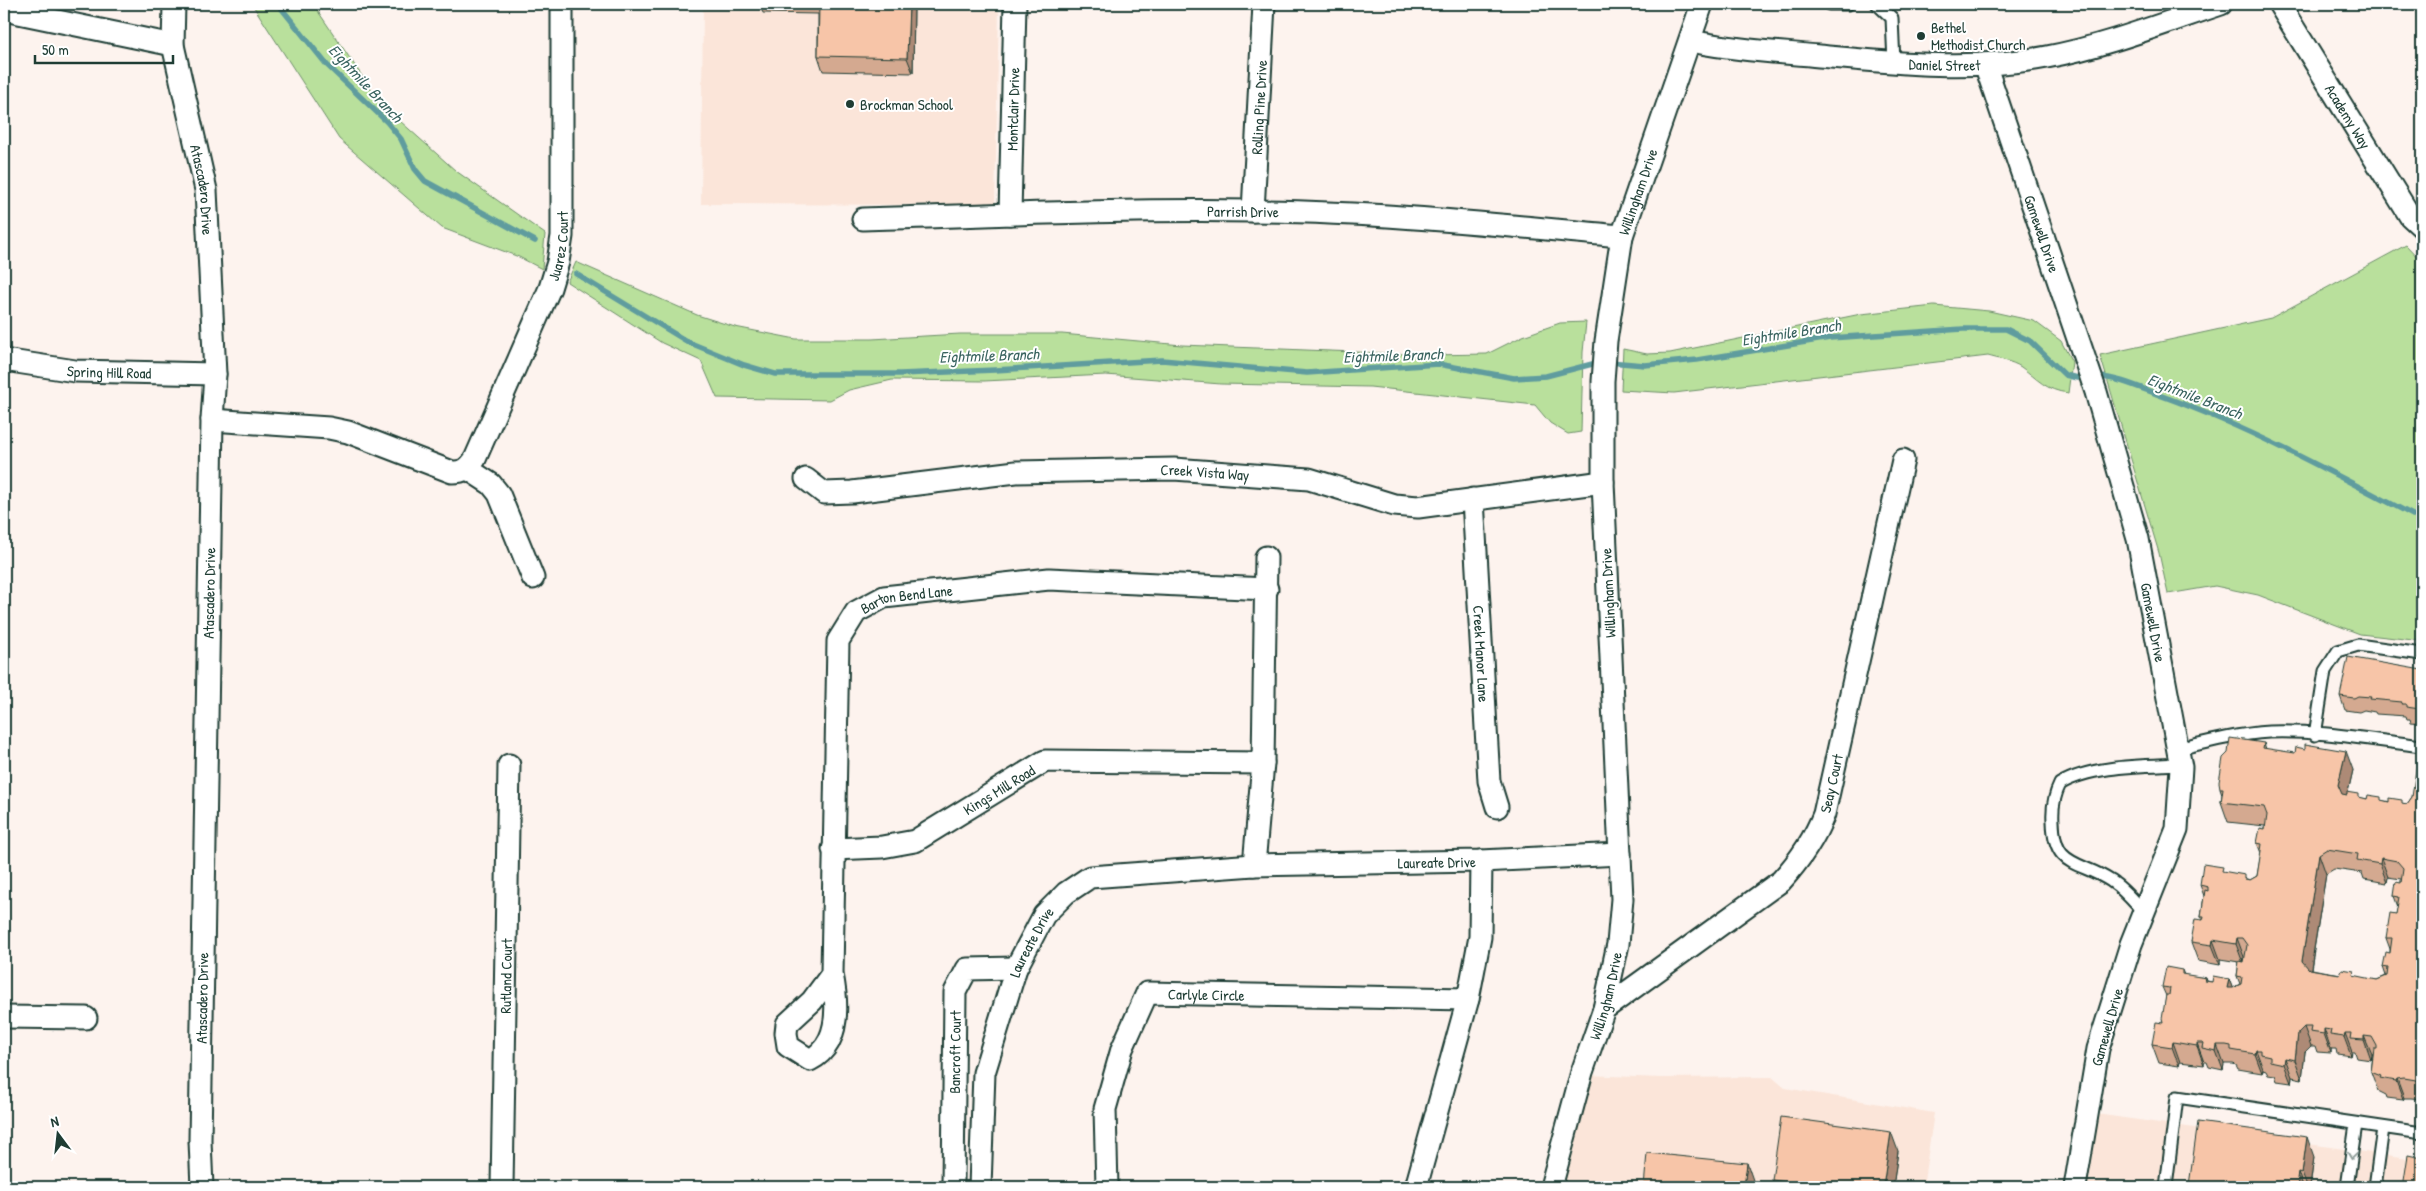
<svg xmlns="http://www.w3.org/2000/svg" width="2426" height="1191" font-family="'Patrick Hand',sans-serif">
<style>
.built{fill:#fbe5d9}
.green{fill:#b9e09c;stroke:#6c8e68}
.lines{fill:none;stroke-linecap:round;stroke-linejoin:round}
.stream{stroke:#5f9c9e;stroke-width:5.5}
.lane-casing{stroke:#1f3d34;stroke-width:15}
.street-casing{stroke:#1f3d34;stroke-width:25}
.lane{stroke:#fff;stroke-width:11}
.street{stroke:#fff;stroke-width:21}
.wall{fill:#d4a990;stroke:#1f3d34;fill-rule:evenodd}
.shaded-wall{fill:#ad8a76;stroke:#1f3d34}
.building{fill:#f7c5a8;stroke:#1f3d34;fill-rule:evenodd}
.oneway{stroke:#8f9e9a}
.poi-dot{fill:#1f3d34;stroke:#fff;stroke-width:2}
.labels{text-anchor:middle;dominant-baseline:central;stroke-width:4;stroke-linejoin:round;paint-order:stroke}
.poi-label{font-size:15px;fill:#1f3d34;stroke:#fff;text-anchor:start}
.street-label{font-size:15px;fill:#1f3d34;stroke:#fff}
.water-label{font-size:16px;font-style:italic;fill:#3a6460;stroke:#fff}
</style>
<rect width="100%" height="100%" fill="#fdf3ee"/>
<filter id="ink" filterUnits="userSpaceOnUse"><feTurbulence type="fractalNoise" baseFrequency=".02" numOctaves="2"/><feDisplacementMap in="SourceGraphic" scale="10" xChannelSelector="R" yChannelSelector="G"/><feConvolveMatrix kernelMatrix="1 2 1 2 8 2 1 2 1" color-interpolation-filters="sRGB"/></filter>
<g filter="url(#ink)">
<path class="built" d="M703,4H999L995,205L701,204Z
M1586,1075L1661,1078L1772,1077L1785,1088L1934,1113L1923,1187H1558Z
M2096,1114L2422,1160V1187H2084Z"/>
<path class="green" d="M252,4H313L381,104L456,171L545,234L542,269L519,257L442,228L339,139Z
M2406,245L2422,262V641L2360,634L2258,595L2215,586L2168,594L2159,553L2100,355L2271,318Z
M576,262L697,315L735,327L796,339H872L960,334H1062L1182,345L1429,355L1487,354L1523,336L1560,323L1586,322L1583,352L1581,432L1568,434L1550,423L1535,405L1370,387L1221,384L1106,375L984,381L892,380L849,390L830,400L717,398L701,361L662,343L567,282Z
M1934,306L1989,311L2034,321L2061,341L2072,362L2068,393C2045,390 2039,380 2021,367C2012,361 1998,359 1988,356L1674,393L1621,390L1623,349L1647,354L1670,353L1861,314Z"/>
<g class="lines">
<path class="stream" d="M278,4L327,65L387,122L401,139L415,169L425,181L535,241
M576,274L688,342L744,365L775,374H900L995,370L1162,360L1307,373L1438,364L1514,378L1546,376L1600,362
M1609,362L1645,365L1697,360L1830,338L1963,329H2006L2030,341L2065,375L2077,378L2087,377
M2097,377C2118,377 2142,389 2162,396C2253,429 2337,475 2422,520"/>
<g class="lane-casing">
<path id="lane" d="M1829,4H1848
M1877,4L1892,18L1894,63
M2315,735L2325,671L2338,651L2358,645L2422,654
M2178,749C2207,742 2238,734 2269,732C2319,730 2372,740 2422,746
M2144,913C2134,902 2124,889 2111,881C2079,860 2054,869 2053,821C2052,808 2054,796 2060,784C2091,765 2145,766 2181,764
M2166,1187L2177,1097L2422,1133
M2347,1187L2356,1124
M2375,1187L2383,1128"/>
</g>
<g class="street-casing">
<g id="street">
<path id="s1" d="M174,4L173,45L206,190L215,374L212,420L200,1141L202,1187"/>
<path id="s2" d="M2279,4L2410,216L2422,227"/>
<path d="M4,10L173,45"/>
<path id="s3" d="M1691,41C1734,50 1776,52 1819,56C1895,63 1972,71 2047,57C2106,46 2164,23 2221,4"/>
<path id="s4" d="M1985,64L2096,392L2138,539L2181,767L2177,829L2131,944L2098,1049L2075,1187"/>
<path id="s5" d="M1253,211L1264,4"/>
<path id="s6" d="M1010,214L1015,4"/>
<path id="s7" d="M863,219C993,215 1123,209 1253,211C1376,212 1499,225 1622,236"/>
<path id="s8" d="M4,360L75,371L215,374"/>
<path id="s9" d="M212,420L329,428L348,432L452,472C464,472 468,469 475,459L550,288L558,262L562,236V4"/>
<path d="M468,469L491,484L499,494L533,578"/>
<path id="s10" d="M806,479L824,493L852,492L1016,472L1174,469L1309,479L1394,505L1418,507L1603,482"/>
<path id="s11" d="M1473,499L1489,781L1497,807"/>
<path id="s12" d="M833,849L882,847L915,841L1045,761L1263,763"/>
<path d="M1254,865L1263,763L1266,557"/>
<path id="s13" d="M832,974C838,1004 841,1044 810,1060L788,1046L786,1033L787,1024L812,1001L832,974L838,641L856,612L884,597L1049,579L1267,589"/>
<path id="s14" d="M1604,1009L1781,881C1800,860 1814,840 1824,814L1903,460"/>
<path d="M4,1017L86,1018"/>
<path id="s15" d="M502,1187L509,765"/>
<path id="s16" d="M953,1187L955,992L967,969L1016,968"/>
<path id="s17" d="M980,1187L984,1073L1016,968L1044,915L1066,893L1090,877L1254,865L1481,861L1620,854"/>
<path id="s18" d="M1107,1187L1105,1109L1122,1049L1147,993L1468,999"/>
<path d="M1416,1187L1468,999L1480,937L1481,861"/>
<path id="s19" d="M1551,1187L1582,1072L1604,1009L1618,944L1622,899L1603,482V381L1606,341L1622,236L1702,4"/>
</g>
</g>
<use href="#lane" class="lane"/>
<use href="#street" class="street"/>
</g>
<path class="wall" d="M759,4H914L913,73L823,71L818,56V14L763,13Z
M2422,670V723L2411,722L2410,719H2407L2406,716L2376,714L2375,712L2364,710L2359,712L2345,710L2340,696Z
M2264,743L2266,749L2353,770L2348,792L2361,798L2407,804L2412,797L2422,764V1099L2411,1098H2404L2403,1100L2387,1098L2386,1095L2378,1091L2371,1072L2373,1055H2372L2371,1060L2357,1058L2355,1052H2352L2351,1056L2337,1054L2336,1049H2331V1053L2317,1052L2315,1046H2311L2305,1052L2302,1079L2292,1077L2291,1083L2277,1081L2275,1075L2268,1074L2266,1070L2263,1069L2262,1073L2238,1069L2236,1065L2233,1064H2224L2223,1070L2209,1067L2207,1062H2204V1065L2180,1062L2179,1066L2159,1063L2152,1044L2163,1023L2166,996L2162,987L2182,970L2184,975L2206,978L2207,981L2212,982L2229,979L2232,988L2240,984L2237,976L2239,962L2220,959V965L2198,961L2191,942L2203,920L2201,916L2204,896L2200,885L2225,872L2250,880L2257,876L2261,853L2257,843L2265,829V826L2228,822L2221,802L2222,794L2220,788ZM2334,869L2362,873L2364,879L2387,883L2388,877L2401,879V883L2394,896L2398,907L2396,914L2386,938L2390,949V953L2383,967L2386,976L2377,980L2311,969L2326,874Z
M1898,1151L1893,1187H1775L1772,1180Z
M2314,1157L2310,1187H2190L2189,1185Z"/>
<path class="shaded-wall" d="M909,4H914L913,73L907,58Z
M2422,694V714L2420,709Z
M2346,751L2353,770L2345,805L2338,785Z
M2319,854L2326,874L2309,980L2302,961Z
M2381,858L2388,877L2387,883L2380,864Z
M2237,938L2244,957L2243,963L2236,944Z
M2213,940L2220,959V965L2212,945Z
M2229,979L2236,998L2227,988Z
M2304,1027L2311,1046L2305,1052L2302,1079L2295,1060L2298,1033Z
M2324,1029L2331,1049V1053L2324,1034Z
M2345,1033L2352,1052L2351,1056L2344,1037Z
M2364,1036L2372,1055L2371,1060L2364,1040Z
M2173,1042L2180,1062L2179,1066L2172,1047Z
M2197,1043L2204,1062V1065L2197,1046Z
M2217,1045L2224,1064L2223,1070L2216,1051Z
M2256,1050L2263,1069L2262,1073L2255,1054Z
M2285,1058L2292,1077L2291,1083L2284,1064Z
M2397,1079L2404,1098L2403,1100L2396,1081Z
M1891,1132L1898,1151L1893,1187H1883Z
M2307,1137L2314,1157L2310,1187H2307L2302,1173Z
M1747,1163L1754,1183L1753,1187H1744Z
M2298,1172L2303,1187H2298L2297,1179Z"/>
<path class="building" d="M819,4H909L907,58L818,56Z
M2348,657L2422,670V694L2420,709L2406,707V704H2401L2402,702L2370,699L2371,697L2358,696L2354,698L2340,696Z
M2230,738L2264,743L2263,748L2295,753L2296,747L2305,749V744L2346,751L2338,785L2342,794L2347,795V792L2359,794V797L2367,799L2368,795L2381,797V800L2389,802V798L2402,800V803L2407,804L2412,797L2417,763L2422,764V1081L2404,1078L2397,1079L2396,1081L2380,1078L2381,1076L2371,1072L2374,1049H2377V1046L2372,1037L2364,1036V1040L2350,1039L2351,1033H2345L2344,1037L2330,1035L2331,1030L2324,1029V1034L2310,1032L2311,1027H2304L2298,1033L2295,1060L2285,1058L2284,1064L2270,1061V1056L2261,1054V1050H2256L2255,1054L2231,1050V1046L2226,1045H2217L2216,1051L2202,1048L2203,1043H2197V1046L2173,1042L2172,1047L2152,1044L2156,1022L2163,1023L2162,1019L2166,995H2169L2170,988L2162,987L2166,967L2182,970V974L2206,978L2205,981L2212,982L2213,976L2229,979L2227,988H2232L2241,984L2242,977L2237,976L2239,961L2244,962L2247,945L2242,938H2237L2236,944L2213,940L2212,945L2191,942L2195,919L2203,920L2204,916H2201L2205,890L2208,891V887L2200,885L2203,864L2223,867L2222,871L2245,875V879L2250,880L2257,876L2262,844L2257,843L2260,828L2265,829L2267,815L2264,807L2221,802L2223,788H2220L2219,782L2223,758L2228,753ZM2327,849L2358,854L2357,860L2380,864L2381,858L2397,861L2403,868L2401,883L2396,882L2394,896L2399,897L2396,914L2390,913L2386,938H2392L2390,953L2386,952L2383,967L2388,968L2387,976L2377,980L2353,975L2354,971L2342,969L2340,974L2309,969L2302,961L2319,854Z
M1781,1117L1891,1132L1883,1187H1826L1772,1180Z
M2198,1122L2307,1137L2302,1173L2298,1172L2297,1179H2299L2298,1187H2205L2189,1185Z
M1647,1153L1747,1163L1744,1187H1644Z
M2408,1155L2422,1158V1187H2403Z"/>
<defs><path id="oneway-chevron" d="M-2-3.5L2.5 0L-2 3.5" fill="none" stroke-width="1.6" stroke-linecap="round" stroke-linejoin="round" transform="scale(1.25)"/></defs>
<use class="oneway" href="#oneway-chevron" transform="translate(2352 1156) rotate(98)"/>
</g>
<g class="poi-dot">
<circle cx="1921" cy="36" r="5"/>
<circle cx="850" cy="104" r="5"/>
</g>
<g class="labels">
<g class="poi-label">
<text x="1931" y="27">Bethel<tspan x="1931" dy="17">Methodist Church</tspan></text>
<text x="860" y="104">Brockman School</text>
</g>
<g class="street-label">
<text stroke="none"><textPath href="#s3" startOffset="255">Daniel Street</textPath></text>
<text stroke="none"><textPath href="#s5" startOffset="104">Rolling Pine Drive</textPath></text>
<text stroke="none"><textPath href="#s6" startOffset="105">Montclair Drive</textPath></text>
<text stroke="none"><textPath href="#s2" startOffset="132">Academy Way</textPath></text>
<text stroke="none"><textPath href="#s1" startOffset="189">Atascadero Drive</textPath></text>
<text stroke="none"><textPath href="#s19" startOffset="1009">Willingham Drive</textPath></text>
<text stroke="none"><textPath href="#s7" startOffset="380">Parrish Drive</textPath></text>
<text stroke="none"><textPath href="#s4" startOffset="179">Gamewell Drive</textPath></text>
<text stroke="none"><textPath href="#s9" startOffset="506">Juarez Court</textPath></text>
<text stroke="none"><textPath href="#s8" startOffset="106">Spring Hill Road</textPath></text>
<text stroke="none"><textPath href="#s10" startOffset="405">Creek Vista Way</textPath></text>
<text transform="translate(209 593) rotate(-89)">Atascadero Drive</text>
<text transform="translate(1608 593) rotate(-93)">Willingham Drive</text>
<text stroke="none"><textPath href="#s13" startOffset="632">Barton Bend Lane</textPath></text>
<text stroke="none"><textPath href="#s4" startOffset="584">Gamewell Drive</textPath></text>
<text stroke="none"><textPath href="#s11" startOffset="155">Creek Manor Lane</textPath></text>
<text stroke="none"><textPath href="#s14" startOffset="330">Seay Court</textPath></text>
<text stroke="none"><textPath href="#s12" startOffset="181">Kings Mill Road</textPath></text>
<text stroke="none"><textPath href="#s17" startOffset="691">Laureate Drive</textPath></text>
<text stroke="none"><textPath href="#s17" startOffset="254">Laureate Drive</textPath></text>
<text stroke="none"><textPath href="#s15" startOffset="211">Rutland Court</textPath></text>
<text stroke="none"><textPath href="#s18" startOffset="261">Carlyle Circle</textPath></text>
<text stroke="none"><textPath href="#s19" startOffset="199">Willingham Drive</textPath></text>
<text transform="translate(202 998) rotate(-89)">Atascadero Drive</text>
<text transform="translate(2107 1027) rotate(-74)">Gamewell Drive</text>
<text stroke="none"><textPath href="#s16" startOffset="135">Bancroft Court</textPath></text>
</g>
<g class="water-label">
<text transform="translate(366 83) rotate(47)">Eightmile Branch</text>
<text transform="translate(1791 332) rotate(-9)">Eightmile Branch</text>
<text transform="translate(989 355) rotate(-2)">Eightmile Branch</text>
<text transform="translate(1393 355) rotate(-2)">Eightmile Branch</text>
<text transform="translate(2195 396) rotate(21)">Eightmile Branch</text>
</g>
</g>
<rect width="2426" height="1191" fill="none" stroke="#fff" stroke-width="20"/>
<rect x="10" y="10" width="2406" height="1171" fill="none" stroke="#1f3d34" stroke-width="2" filter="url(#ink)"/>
<g transform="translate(58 1134) rotate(345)" stroke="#ffffff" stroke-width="4" paint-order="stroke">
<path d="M0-4L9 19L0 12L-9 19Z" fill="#1f3d34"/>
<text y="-8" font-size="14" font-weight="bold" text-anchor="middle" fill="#1f3d34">N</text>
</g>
<path d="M35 55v8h138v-8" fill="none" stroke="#1f3d34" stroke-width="2.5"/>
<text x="42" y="55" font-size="15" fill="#1f3d34" stroke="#ffffff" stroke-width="4" paint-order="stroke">50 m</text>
</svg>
